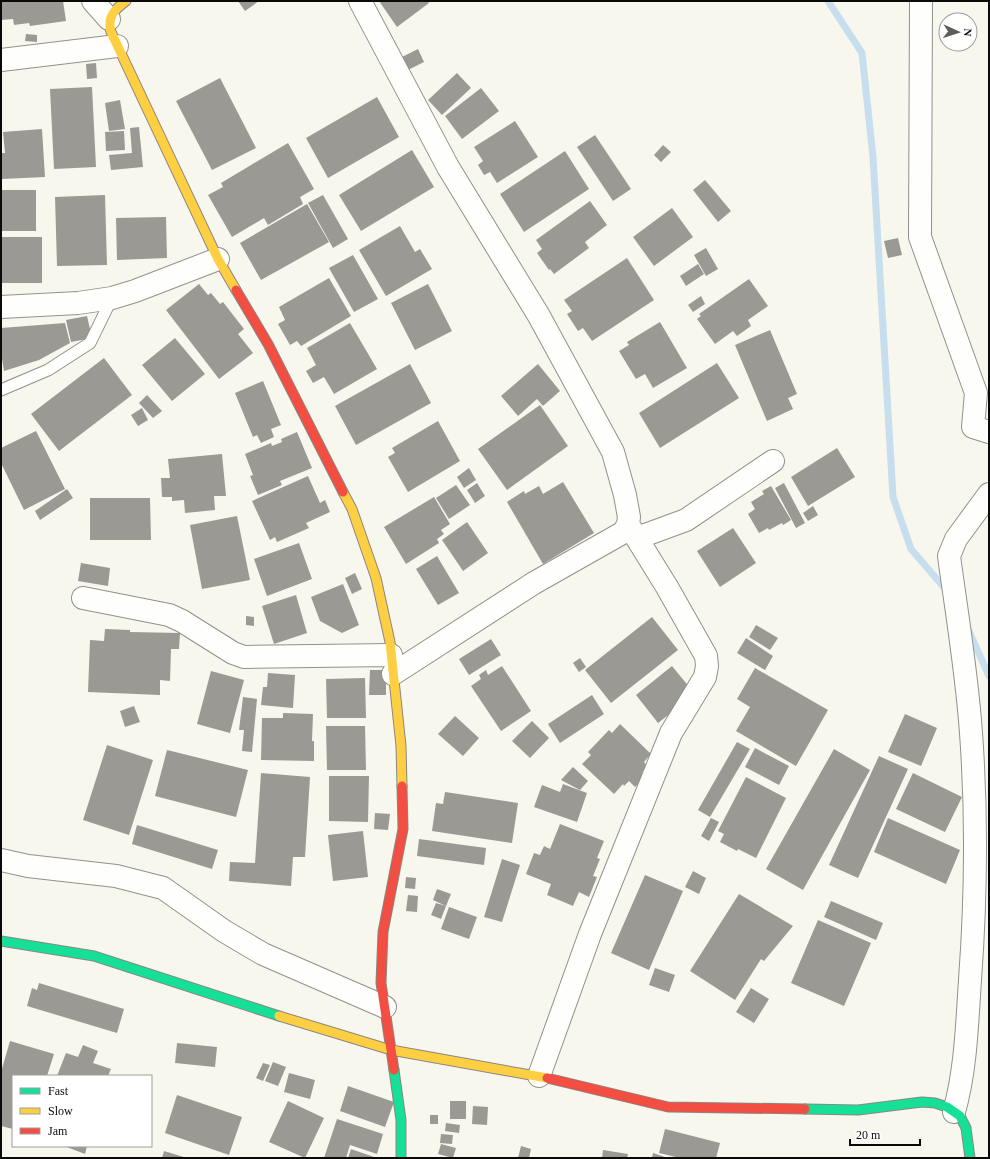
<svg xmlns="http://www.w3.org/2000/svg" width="990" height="1159" font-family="'Times New Roman',serif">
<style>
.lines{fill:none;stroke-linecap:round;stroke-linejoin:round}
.stream{stroke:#c7deee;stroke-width:7}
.building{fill:#9a9993}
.lane-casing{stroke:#91918c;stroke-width:13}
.street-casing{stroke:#91918c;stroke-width:24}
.fast-casing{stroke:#888783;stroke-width:11}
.slow-casing{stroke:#888783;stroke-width:11}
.jam-casing{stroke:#888783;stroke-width:11}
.lane{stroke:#fefefc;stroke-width:11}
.street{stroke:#fefefc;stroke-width:22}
.fast{stroke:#16e098;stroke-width:9}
.slow{stroke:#ffcf43;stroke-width:9}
.jam{stroke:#f24e42;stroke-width:9}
</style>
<rect width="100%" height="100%" fill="#f8f7ed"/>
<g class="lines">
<path class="stream" d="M828,1L862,53L873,157L893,497L911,549L948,592
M968,629L989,676"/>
</g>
<path class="building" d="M1,1H63L66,21L30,26L29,23L14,25L13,19L1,20Z
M238,1H259L245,11Z
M379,1H427L429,3L397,27Z
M26,34L37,35V42L25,41Z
M418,49L424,62L408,70L402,57Z
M96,63L97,78L87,79L86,64Z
M457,73L471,88L442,115L428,100Z
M220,78L256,148L212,170L176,101Z
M92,87L96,167L54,169L50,89Z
M481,88L499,111L462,139L445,116Z
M377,97L399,137L328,178L306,138Z
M120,100L125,129L109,131L105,103Z
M515,121L538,157L497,183L490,172L484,175L478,165L483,161L474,147Z
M139,127L143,167L111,170L109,155L132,153L130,128Z
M42,129L45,177L2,179L1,153H5L3,132Z
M124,131L125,150L106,151L105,132Z
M595,135L631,189L613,201L577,147Z
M288,143L314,189L300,197L303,204L268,225L264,218L232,237L208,195L223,187L221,183Z
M663,145L671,152L661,162L654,155Z
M412,150L434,187L361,231L339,195Z
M565,151L589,189L524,232L500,194Z
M705,180L731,211L718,222L693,190Z
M1,190H36V231H1Z
M105,195L107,265L57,266L55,197Z
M323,195L348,239L333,248L308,203Z
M590,201L607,225L585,242L589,248L554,274L550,269L549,270L537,253L542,249L536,240Z
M307,204L329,242L261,280L240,243Z
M672,208L693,237L654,266L633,237Z
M166,217L167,258L117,260L116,218Z
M400,226L415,252L420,249L432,269L386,296L359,250Z
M1,237H42V283H2Z
M898,238L902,255L888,258L884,241Z
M706,248L718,269L706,276L694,255Z
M353,255L378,299L354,312L329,268Z
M627,258L654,300L592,341L583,328L578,331L567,314L572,311L564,300Z
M698,264L704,274L686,286L680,276Z
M329,278L351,316L301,346L297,341L290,345L278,324L285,320L279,307Z
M749,279L768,306L748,320L751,326L737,336L733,331L715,344L697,319L701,316L699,314Z
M199,284L208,295L211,293L220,304L223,302L244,329L238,334L253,353L219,379L166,310Z
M428,284L452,331L415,350L391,303Z
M701,296L705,304L693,312L688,305Z
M87,316L92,338L71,342L66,320Z
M660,322L687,368L653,388L645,374L636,379L619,351L629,345L627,342Z
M65,323L70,343L39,360L4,371L1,353V328Z
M350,323L377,369L334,394L324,377L313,383L306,371L316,365L307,348Z
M770,330L797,394L788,398L793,409L767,421L735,345Z
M175,338L205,374L172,401L142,365Z
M104,358L132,395L59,451L31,414Z
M717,363L739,398L660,448L639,413Z
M410,364L431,403L356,445L335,406Z
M538,364L560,391L543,406L537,399L518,416L501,396Z
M263,381L281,425L271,429L274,437L261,443L257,435L253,437L235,393Z
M147,395L162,411L153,418L139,403Z
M540,405L568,446L507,490L478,449Z
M142,408L148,420L138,426L131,415Z
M438,421L460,461L408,492L388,457L395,453L392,448Z
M36,431L65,489L24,510L1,463V448Z
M297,432L312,468L280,481L282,485L258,495L250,476L253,475L245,454L271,443L272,446L282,442L281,439Z
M837,448L855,477L808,506L791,477Z
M222,454L226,496H214L215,510L185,513L184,500L172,501V497H162L161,478H170L168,459Z
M469,468L476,480L464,488L457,477Z
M308,476L320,503L325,500L330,512L306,523L309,528L277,542L275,537L270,540L252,501Z
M563,482L594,533L543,564L507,502L524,491L525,494L539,486L543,494Z
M477,483L485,496L475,503L467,490Z
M784,483L805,523L796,528L775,488Z
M456,485L470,505L449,519L436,498Z
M771,486L791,520L783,525L782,523L769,530L768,528L759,533L748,514L755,509L751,502L764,494L762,491Z
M67,489L73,498L40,520L35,511Z
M434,497L450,524L441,530L444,534L437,539L439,543L406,564L384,527Z
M90,498H150L151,540H90Z
M813,506L818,515L808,521L803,513Z
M237,516L250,580L202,589L190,525Z
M467,522L488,553L463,571L442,540Z
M733,528L756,563L720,587L697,551Z
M299,543L312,579L267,596L254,559Z
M437,556L459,593L438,605L416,569Z
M81,563L110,568L108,586L78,581Z
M355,573L362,589L352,594L345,578Z
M343,584L359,625L342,633L320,621L311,597Z
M296,595L307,633L274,644L262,606Z
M246,616L254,617V626L246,625Z
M652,617L678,650L611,703L585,670Z
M756,625L778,638L770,650L749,637Z
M105,629L130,630V632L180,633L179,649H171L170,681L160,680V695L88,692L90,640L104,641Z
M746,638L773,656L765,670L737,653Z
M491,639L501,655L469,675L459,659Z
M580,658L586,667L579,672L573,663Z
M502,666L531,711L501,731L471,686L481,679L479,675L486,670L488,675Z
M672,666L695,694L658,723L636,695Z
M755,668L828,710L796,766L736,731L750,707L737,699Z
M370,670H386V695H369Z
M211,671L244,680L230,733L197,724Z
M268,673L295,675L293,708L261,705L263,687H267Z
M365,678L366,718H327L326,679Z
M592,695L604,714L560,743L548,724Z
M243,697L257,699L252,752L242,751L244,730H239Z
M134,706L140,722L125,727L120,711Z
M283,713L313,714L312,741H314V761L261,760L262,718H283Z
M905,714L937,728L921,766L888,752Z
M455,716L479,738L463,756L438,734Z
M532,721L549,738L530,758L512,741Z
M620,724L651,754L644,762L647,766L642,772L646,776L635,787L629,781L624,786L623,784L614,794L582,764L591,755L588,752L609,730L612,733Z
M326,726H365L366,770H327Z
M737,742L750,749L710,817L698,810Z
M107,745L153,760L129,835L83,820Z
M755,748L789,766L779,785L745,767Z
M834,749L870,770L803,890L766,869Z
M167,750L248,770L236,817L155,796Z
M879,756L908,769L858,878L829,865Z
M573,767L588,781L580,790L561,780Z
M261,773L310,777L305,857H293L291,886L229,881L230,862L255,863Z
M913,773L962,797L945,832L896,809Z
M329,776H369L368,822L329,821Z
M746,777L786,798L756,858L738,849L737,851L720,842L724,834L718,831Z
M563,784L587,793L577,822L534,807L542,785L560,792Z
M445,792L518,803L512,843L432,831L436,803L443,804Z
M375,813L390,814L388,830L374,829Z
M711,818L719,822L709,841L701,836Z
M888,818L960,850L946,884L874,852Z
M560,824L604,841L597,858L600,859L593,876L597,877L589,897L579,892L573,906L547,895L551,884L526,874L534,853L540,855L544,846L550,849Z
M137,825L218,850L212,869L132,844Z
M363,831L368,877L333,881L328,835Z
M419,839L486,848L484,865L417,856Z
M502,859L520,865L502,922L484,917Z
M693,871L706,878L699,894L685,887Z
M645,875L683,891L649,970L611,953Z
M406,877L416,878L415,889L405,888Z
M437,889L451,894L446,906L433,900Z
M739,894L793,926L764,961L761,959L735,1000L690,971Z
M408,895L418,896L417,912L406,911Z
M831,901L883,923L876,940L824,917Z
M436,903L446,906L441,919L431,915Z
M449,907L477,917L469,939L441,929Z
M818,920L871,943L844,1006L791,983Z
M655,968L675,975L669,992L649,985Z
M39,983L124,1009L117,1033L27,1006L32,988L37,990Z
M751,988L769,999L754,1023L736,1012Z
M10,1041L54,1054L47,1076H13V1129L1,1126V1072Z
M177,1043L217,1047L215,1067L175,1063Z
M83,1045L98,1051L93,1063L111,1069L108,1076H57L66,1053L78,1057Z
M273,1062L286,1067L278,1086L265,1081Z
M263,1063L270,1065L263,1081L256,1078Z
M289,1073L315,1080L310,1099L284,1092Z
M348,1086L394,1102L385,1127L340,1111Z
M177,1095L242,1117L229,1155L165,1133Z
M288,1101L324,1118L305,1158L269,1142Z
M450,1101H466V1119H450Z
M473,1106L488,1107L487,1125L472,1124Z
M430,1115H438V1124H430Z
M337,1119L383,1134L377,1154L350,1145L346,1158H324Z
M446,1123L460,1125L459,1133L445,1131Z
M665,1129L720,1143L716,1158H680L659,1153Z
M441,1134L453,1135L452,1144L440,1143Z
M441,1144L456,1148L453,1158L438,1154Z
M64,1146H87L85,1154Z
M521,1146L531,1149L529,1158H518Z
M351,1149L377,1158H348Z
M603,1150L628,1154L627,1158H602Z
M164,1151L187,1158H162Z
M653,1153L668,1158H652Z"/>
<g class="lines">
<g class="lane-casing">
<path id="lane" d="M1,390L48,370L90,343L112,298"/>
</g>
<g class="street-casing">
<path id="street" d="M93,1L109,19
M360,1L448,167L539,316L613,452L625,495L629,517L628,524L624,532L534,583L393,674
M921,1L920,237L976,393L973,427L989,432
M1,60L117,46
M1,307L78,303L112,298L135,291L218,259
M637,538L686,520L773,461
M83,598L169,615L182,621L233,653L244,657L391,655
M1,860L28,866L116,876L163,888L224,931L263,954L385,1007
M539,1076L590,934L671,733L705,677L707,666L706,656L667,587L628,524
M954,1112C966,1069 967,1024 970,980C976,898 977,815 971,733C967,674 957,615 949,556L956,539L989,494"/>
</g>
<g class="fast-casing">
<path id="fast" d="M1,941L94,956L279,1016
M394,1070L401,1120V1158
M805,1109L858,1110L922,1102L935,1103L947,1107L960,1116L966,1128L970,1158"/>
</g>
<g class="slow-casing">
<path id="slow" d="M126,1C114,10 107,17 111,32L218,259L236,290
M343,492L352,509L376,578L390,642L401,746L402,786
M279,1016L391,1050L547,1078"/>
</g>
<g class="jam-casing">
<path id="jam" d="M236,290L268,344L343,492
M394,1070L381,983L383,932L403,829L402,786
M547,1078L668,1107L805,1109"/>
</g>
<use href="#lane" class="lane"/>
<use href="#street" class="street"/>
<use href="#fast" class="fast"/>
<use href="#slow" class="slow"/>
<use href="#jam" class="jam"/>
</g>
<rect width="990" height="1159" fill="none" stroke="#0a0a0a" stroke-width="4"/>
<rect x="12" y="1075" width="140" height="72" fill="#ffffff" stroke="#9d9d9d"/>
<rect x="20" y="1088" width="20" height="6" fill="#16e098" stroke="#9d9d9d"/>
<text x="48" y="1095" font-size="12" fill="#0a0a0a">Fast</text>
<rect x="20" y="1108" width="20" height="6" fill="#ffcf43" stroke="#9d9d9d"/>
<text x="48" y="1115" font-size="12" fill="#0a0a0a">Slow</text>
<rect x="20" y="1128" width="20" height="6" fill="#f24e42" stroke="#9d9d9d"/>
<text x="48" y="1135" font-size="12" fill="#0a0a0a">Jam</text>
<g transform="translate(958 32) rotate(93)"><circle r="19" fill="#ffffff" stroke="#9d9d9d"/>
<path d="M0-3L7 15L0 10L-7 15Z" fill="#5d5d59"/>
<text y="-6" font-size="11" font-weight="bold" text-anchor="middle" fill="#0a0a0a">N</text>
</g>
<path d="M850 1139v6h70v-6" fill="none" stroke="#0a0a0a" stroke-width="2"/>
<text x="856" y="1139" font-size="12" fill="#0a0a0a" stroke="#ffffff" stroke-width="3" paint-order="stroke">20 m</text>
</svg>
